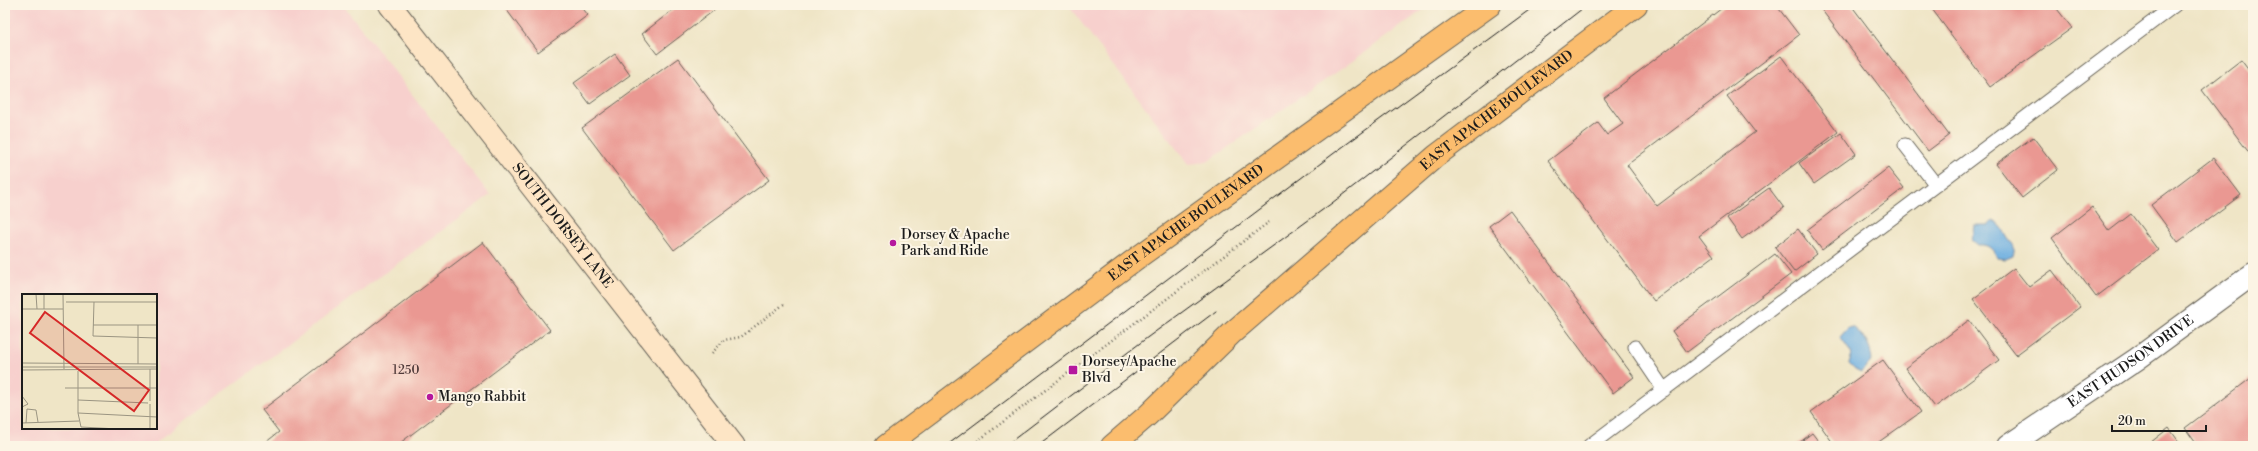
<svg xmlns="http://www.w3.org/2000/svg" width="2258" height="451" font-family="'Libre Bodoni',serif">
<style>
.built{fill:#f7d0cd;fill-rule:evenodd}
.water{fill:#6bade0;stroke:#44647e}
.building{fill:#ea9892}
.lines{fill:none;stroke-linecap:round;stroke-linejoin:round}
.lane-casing{stroke:#666258;stroke-width:15}
.street-casing{stroke:#666258;stroke-width:24}
.secondary-casing{stroke:#666258;stroke-width:24}
.primary-casing{stroke:#666258;stroke-width:24}
.path{stroke:#666258;stroke-width:2.5;stroke-dasharray:1 3;stroke-linecap:butt}
.lane{stroke:#fff;stroke-width:13}
.street{stroke:#fff;stroke-width:22}
.secondary{stroke:#fde5c5;stroke-width:22}
.primary{stroke:#fbbd6e;stroke-width:22}
.tram{stroke:#1c1c1c;stroke-width:1}
.poi-dot{fill:#b5179e;stroke:#fcf5e5;stroke-width:1.5}
.labels{text-anchor:middle;dominant-baseline:central;stroke-width:4;stroke-linejoin:round;paint-order:stroke}
.number-label{font-size:12px;fill:#503b3a}
.street-label{font-size:14px;fill:#1c1c1c;stroke:#fcf5e5}
.poi-label{font-size:14px;fill:#1c1c1c;stroke:#fcf5e5;text-anchor:start}
.inset-road{fill:none;stroke:#9b9582;stroke-width:1}
.view{fill:#d62828;fill-opacity:0.15;stroke:#d62828;stroke-width:2}
.inset-edge{fill:none;stroke:#1c1c1c;stroke-width:2}
</style>
<rect width="100%" height="100%" fill="#fcf5e5"/>
<filter id="ink" filterUnits="userSpaceOnUse"><feTurbulence type="fractalNoise" baseFrequency=".025" numOctaves="2"/><feDisplacementMap in="SourceGraphic" scale="8" xChannelSelector="R" yChannelSelector="G"/><feConvolveMatrix kernelMatrix="1 2 1 2 8 2 1 2 1" color-interpolation-filters="sRGB"/></filter>
<filter id="wash" filterUnits="userSpaceOnUse"><feTurbulence type="fractalNoise" baseFrequency=".012" numOctaves="4" result="noise"/><feDisplacementMap in="SourceGraphic" scale="16" xChannelSelector="R" yChannelSelector="G"/><feGaussianBlur stdDeviation="0.9" result="paint"/><feColorMatrix in="noise" values="0 0 0 0 0 0 0 0 0 0 0 0 0 0 0 0 0 1.4 0 .05"/><feComposite in="paint" operator="in"/></filter>
<g filter="url(#wash)">
<rect width="100%" height="100%" fill="#efe5c6"/>
<path class="built" d="M5,5H343L490,195L151,446H5ZM23,295H156V428H23Z
M1068,5H1430L1347,65L1207,162L1188,164Z"/>
<path class="water" d="M1993,221C2002,225 2002,228 2007,237C2013,246 2016,244 2013,256L2006,259L1998,258C1992,249 1989,244 1978,245L1972,240L1974,225H1990Z
M1853,327C1864,336 1871,346 1872,361L1861,372L1855,369L1849,363L1852,354L1840,337L1848,328Z"/>
<g id="blocks">
<path class="building" d="M503,5H580L588,15L538,52Z
M679,5H721L657,54L642,34Z
M1726,5H1776L1799,35L1627,165L1657,206L1755,132L1727,96L1781,56L1838,132L1699,236L1714,256L1654,301L1548,161L1598,123L1607,135L1623,124L1604,98Z
M1818,5H1851L1949,135L1928,151Z
M1929,5H2054L2072,28L1990,87Z
M615,54L630,75L590,104L574,83Z
M678,58L769,180L674,250L582,128Z
M2241,60L2253,76V158L2202,90Z
M1841,133L1856,154L1814,184L1799,163Z
M2033,137L2058,170L2022,198L1996,164Z
M2213,158L2241,195L2178,242L2151,205Z
M1888,168L1904,188L1822,250L1807,230Z
M1769,188L1784,208L1742,239L1727,218Z
M2092,207L2109,231L2131,214L2158,250L2096,297L2052,238Z
M1510,210L1634,377L1613,393L1489,226Z
M1798,229L1817,254L1794,272L1775,247Z
M483,242L550,330L396,446H261L279,432L262,410Z
M1775,254L1791,274L1687,352L1672,331Z
M2014,268L2029,287L2052,270L2080,307L2016,355L1973,299Z
M1969,320L1999,360L1935,407L1905,368Z
M1883,360L1921,412L1873,446H1835L1811,412Z
M2251,378L2253,381V446H2198L2185,428Z
M2169,428L2182,446H2146Z
M1812,433L1822,446H1795Z"/>
</g>
</g>
<g filter="url(#ink)">
<use href="#blocks" fill-opacity="0" stroke="#666258" stroke-width="1"/>
<g class="lines">
<g class="lane-casing">
<path id="lane" d="M1905,145L1936,185
M1635,347L1664,390
M1589,446L2175,5"/>
</g>
<g class="street-casing">
<g id="street">
<path id="s1" d="M2008,446L2137,359L2253,274"/>
</g>
</g>
<g class="secondary-casing">
<g id="secondary">
<path id="s2" d="M390,5L734,446"/>
</g>
</g>
<g class="primary-casing">
<g id="primary">
<path id="s3" d="M886,446L1137,258L1490,5"/>
<path id="s4" d="M1112,446L1148,415L1232,333L1436,156L1636,5"/>
</g>
</g>
<path class="path" d="M712,353L724,340L741,337L784,304
M971,446L1269,222"/>
<use href="#lane" class="lane"/>
<use href="#street" class="street"/>
<use href="#secondary" class="secondary"/>
<use href="#primary" class="primary"/>
<path class="tram" d="M946,446L1333,154L1536,5
M1005,446L1148,337L1332,203L1587,5
M1038,446L1216,311"/>
</g>
</g>
<g class="poi-dot">
<circle cx="893" cy="243" r="4"/>
<rect x="1068" y="365" width="10" height="10" rx="2"/>
<circle cx="430" cy="397" r="4"/>
</g>
<g class="labels">
<g class="number-label">
<text x="406" y="370">1250</text>
</g>
<g class="street-label">
<text stroke="none"><textPath href="#s4" startOffset="511">EAST APACHE BOULEVARD</textPath></text>
<text stroke="none"><textPath href="#s3" startOffset="374">EAST APACHE BOULEVARD</textPath></text>
<text stroke="none"><textPath href="#s2" startOffset="280">SOUTH DORSEY LANE</textPath></text>
<text stroke="none"><textPath href="#s1" startOffset="149">EAST HUDSON DRIVE</textPath></text>
</g>
<g class="poi-label">
<text x="901" y="235">Dorsey &amp; Apache<tspan x="901" dy="16">Park and Ride</tspan></text>
<text x="1082" y="362">Dorsey/Apache<tspan x="1082" dy="16">Blvd</tspan></text>
<text x="438" y="397">Mango Rabbit</text>
</g>
</g>
<g transform="translate(22 294)">
<rect width="135" height="135" fill="#efe5c6"/>
<path class="inset-road" d="M14,0L15,15M41,0L42,75M44,8H135M72,8L71,42L135,44M0,15H41M22,15V0M71,31H135M0,69L135,70M116,70V31M0,73H135M128,75V107M0,76L135,75M56,77V119L59,133L96,135M43,94H135M0,102L6,110L0,113M56,106L126,109M56,119L135,123M0,129L57,127M4,129L5,115L14,116L16,128M128,135V110"/>
<path class="view" d="M23,18L127,96L112,117L8,39Z"/>
<rect width="135" height="135" class="inset-edge"/>
</g>
<rect width="2258" height="451" fill="none" stroke="#fcf5e5" stroke-width="20"/>
<path d="M2112 425v6h94v-6" fill="none" stroke="#1c1c1c" stroke-width="2"/>
<text x="2118" y="425" font-size="12" fill="#1c1c1c" stroke="#fcf5e5" stroke-width="3" paint-order="stroke">20 m</text>
</svg>
